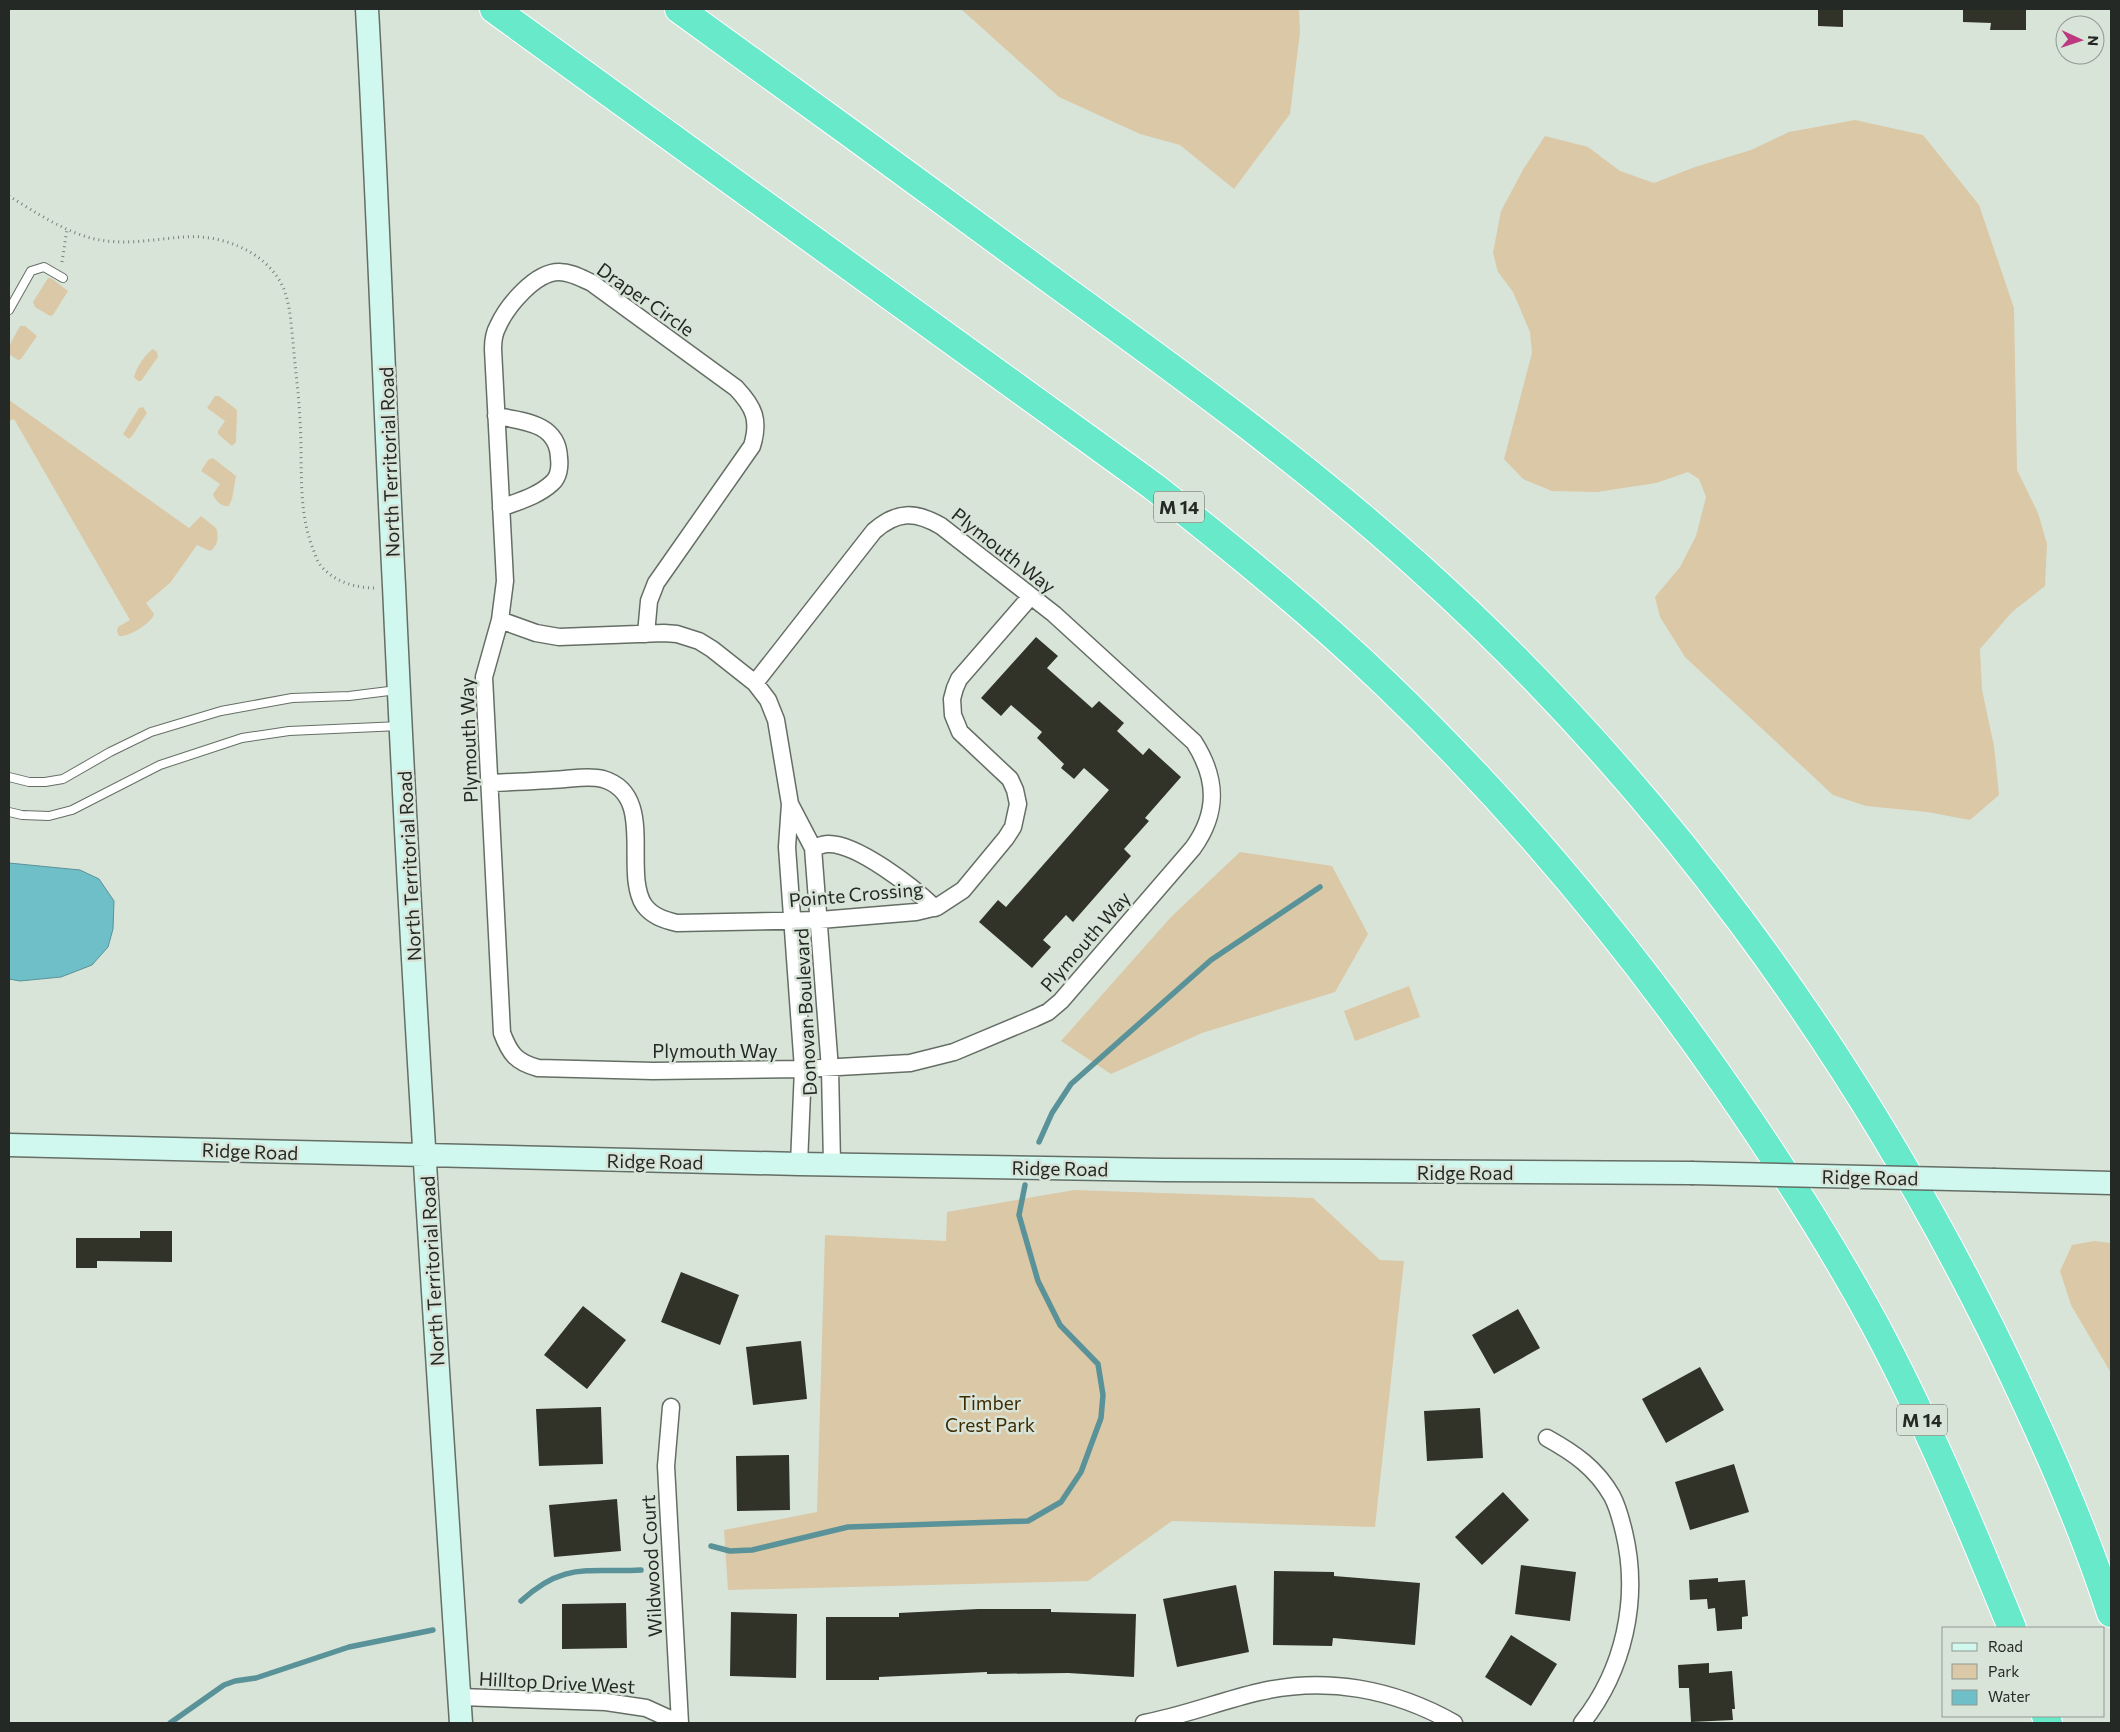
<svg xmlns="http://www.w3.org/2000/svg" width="2120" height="1732" font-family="Commissioner,sans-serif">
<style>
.green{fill:#dac8a6}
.water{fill:#6fbfc9;stroke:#599298}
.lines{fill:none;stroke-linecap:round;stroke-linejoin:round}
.stream{stroke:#599298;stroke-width:5.5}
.building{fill:#313328}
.lane-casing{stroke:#656e65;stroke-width:10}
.street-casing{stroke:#656e65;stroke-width:19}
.secondary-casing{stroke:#656e65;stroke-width:25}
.highway-casing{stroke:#fff;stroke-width:30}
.path{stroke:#798079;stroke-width:3;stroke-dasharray:1 4;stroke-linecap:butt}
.lane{stroke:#fff;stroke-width:8}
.street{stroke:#fff;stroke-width:16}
.secondary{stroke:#d1f8ef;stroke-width:22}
.highway{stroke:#67e9ca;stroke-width:28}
.secondary-bridge-casing{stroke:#656e65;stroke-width:25;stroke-linecap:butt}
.secondary-bridge{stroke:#d1f8ef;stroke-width:22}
.labels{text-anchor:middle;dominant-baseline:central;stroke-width:5;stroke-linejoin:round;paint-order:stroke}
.shield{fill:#d9e4d9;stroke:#5b615b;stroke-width:1}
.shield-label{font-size:18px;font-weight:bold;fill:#252925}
.street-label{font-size:19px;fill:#252925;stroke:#d9e4d9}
.park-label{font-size:19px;fill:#3f2b00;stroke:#d9e4d9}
</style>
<rect width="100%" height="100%" fill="#d9e4d9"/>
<path class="green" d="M961,9H1299L1300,32L1290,114L1234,189L1180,145L1140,134L1059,97Z
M1855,120L1923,135L1979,205L2014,308L2017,470L2038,513L2047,544L2045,586L2012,612L1980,649L1982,690L1994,746L1999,795L1970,820L1927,812L1866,806L1833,795L1685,657L1660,617L1655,597L1680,567L1696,536L1706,497L1699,479L1688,472L1656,483L1597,492L1552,491L1523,479L1504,459L1532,353L1530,332L1513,292L1498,272L1493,253L1501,211L1524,168L1545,136L1588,147L1620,171L1654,183L1695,167L1751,150L1789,132Z
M48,278H51L68,291L53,315L50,316L35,307L33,302Z
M20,326H25L37,336L21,359L18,360L9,354V346Z
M153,349L157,352L158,357L141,381H138L134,377C136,368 145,354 153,349Z
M215,396H219L237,410L236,442L232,446L218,434V431L225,421L207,408Z
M9,400L189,528L201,516L216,528C219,536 218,546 210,551L197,545L170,583L146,603L154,614C152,623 127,638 119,636L117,631L118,627L130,620L14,419L9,421Z
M143,407L147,413L132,436L129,439L123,434L139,408Z
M213,458L236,476L232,499L229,506C222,507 215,501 213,494L220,484L201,471L208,460Z
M1240,852L1332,866L1368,934L1335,992L1202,1033L1111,1074L1061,1041L1171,917Z
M1409,986L1420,1017L1355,1041L1344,1011Z
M1074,1190L1313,1198L1380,1260L1404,1261L1375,1527L1172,1521L1088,1581L728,1590L724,1530L817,1512L825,1235L946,1241L947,1212Z
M2094,1241L2111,1243V1373L2071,1305L2060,1271L2072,1245Z"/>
<path class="water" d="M9,863L80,870L99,879L114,901L113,929L108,947L92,965L61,977L20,981L9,979Z"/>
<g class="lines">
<path class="stream" d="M1039,1142L1052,1113L1071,1084L1211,960L1320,887
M711,1546L730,1551L752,1550L848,1527L1028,1521L1061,1502L1081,1472L1101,1418L1103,1395L1098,1364L1060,1325L1038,1281L1019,1215L1025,1185
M521,1601C564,1561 589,1573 641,1570
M170,1723L224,1685L235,1681L256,1678L349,1647L433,1630"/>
</g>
<path class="building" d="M1818,9H1843V27L1818,26Z
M1963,9H2026V30H1990L1991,23L1963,22Z
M1036,637L1058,656L1047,668L1092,708L1099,701L1124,723L1117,731L1143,755L1149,748L1181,777L1145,818L1149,821L1124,849L1131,856L1073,922L1066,915L1043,940L1051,947L1032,968L979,922L998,900L1006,907L1109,790L1084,768L1074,779L1061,768L1064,764L1037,738L1042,732L1011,705L1001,716L981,698Z
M140,1231H172V1262L97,1261V1268H76V1238H140Z
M681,1272L739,1295L720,1345L661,1322Z
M583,1306L626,1340L587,1389L544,1355Z
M1518,1309L1540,1348L1494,1374L1472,1335Z
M801,1341L807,1399L753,1405L746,1347Z
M1700,1367L1724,1410L1666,1443L1642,1399Z
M601,1407L603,1464L539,1466L536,1409Z
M1480,1408L1483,1458L1427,1461L1424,1411Z
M789,1455L790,1510L737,1511L736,1456Z
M1734,1464L1749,1512L1690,1530L1675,1482Z
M1503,1492L1529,1520L1482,1565L1455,1537Z
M617,1499L621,1551L554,1557L549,1505Z
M1521,1565L1576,1572L1570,1621L1515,1614Z
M1274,1571L1334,1572V1576L1420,1583L1415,1645L1333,1638L1332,1646L1273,1645Z
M1718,1578V1582L1745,1580L1748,1616L1742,1617V1629L1717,1631L1715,1608L1708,1609L1707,1599L1690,1600L1689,1580Z
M1236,1585L1249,1652L1177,1667L1163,1599Z
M626,1603L627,1648L562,1649V1604Z
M978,1609H1051V1612L1136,1614L1134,1677L1068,1673L987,1674V1672L879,1677V1680H826V1617H899V1613Z
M731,1612L797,1614L796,1678L730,1676Z
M1511,1635L1557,1664L1531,1706L1485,1677Z
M1709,1663V1673L1732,1671L1735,1709H1732L1733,1720L1691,1722L1689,1688H1679L1678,1665Z"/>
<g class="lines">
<g class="lane-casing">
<path id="lane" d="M9,310L31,271L44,267L63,278
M9,777L29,782H45L63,779L110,752L151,732L221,711L292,698L349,696L397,690
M9,812L22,815L49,816L72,810L160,765L242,738L289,731L400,726"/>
</g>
<g class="street-casing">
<path id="street" d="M496,416C523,421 558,423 559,458C560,466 559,477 552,483C538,496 519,501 501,508
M500,620L536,633L559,637L664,633L677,634L699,641L712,649L755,683L768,700L776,720L790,804L787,847L803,1069L799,1164
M646,634L649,601L656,583L752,446C760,420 754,407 736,388L592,283C581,278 571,272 559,272C535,272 507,306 498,326C494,333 493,341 493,349L505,581L500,620L484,677L502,1033C510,1054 516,1062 538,1068L653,1071L803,1069L910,1063L954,1052L1035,1018L1048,1012L1061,1001L1193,848C1219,812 1217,778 1194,742L1054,614L941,526C915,511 897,511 874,531L755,683
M489,783C514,782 540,781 565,779C577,778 591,776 603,779C657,795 622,871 644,905C652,916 664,920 677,923L820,920L916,912L937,907L963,890L1006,838L1013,827L1018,804L1015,790L1010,779L960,732L953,715L952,699L955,688L959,679L1031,596
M790,804L813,848L830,1069L832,1163
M813,848C817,847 823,844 827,844C856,842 914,888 935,908
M671,1407L666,1466L680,1723
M1547,1438C1574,1453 1596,1468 1612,1496C1618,1507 1621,1520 1624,1532C1640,1599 1624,1670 1582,1723
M460,1697L606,1702L646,1708L679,1723
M1144,1723C1183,1716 1220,1701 1259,1692C1326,1676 1394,1689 1454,1723"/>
</g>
<g class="secondary-casing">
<path id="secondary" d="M367,9C378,201 384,394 394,586C411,966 436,1344 461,1723
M9,1145L799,1164L1164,1170L1691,1173
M1995,1180L2111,1183"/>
</g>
<g class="highway-casing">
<path id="highway" d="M494,9L1153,486C1233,549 1312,613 1386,684C1512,805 1624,939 1724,1083C1778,1161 1829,1240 1874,1323C1927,1422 1970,1525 2012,1628
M679,9C807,101 935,195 1062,288C1185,377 1306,465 1418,566C1657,781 1848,1042 1991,1329C2036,1421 2079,1515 2111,1613
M2046,1716L2048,1723"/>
</g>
<path class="path" d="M9,196C35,212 69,235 100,240C128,245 156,239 183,237C220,234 263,250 281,283C290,300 291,323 293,342C295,368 299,395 300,421C303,464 297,508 313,549C315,553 316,559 319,563C331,581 355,588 375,588
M62,262L67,229"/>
<use href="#lane" class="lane"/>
<use href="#street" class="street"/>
<use href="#secondary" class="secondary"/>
<use href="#highway" class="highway"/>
<g class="secondary-bridge-casing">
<path id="secondary-bridge" d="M1691,1173L1995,1180"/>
</g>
<use href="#secondary-bridge" class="secondary-bridge"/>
</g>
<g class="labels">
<g class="shield">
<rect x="1154" y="491.5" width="50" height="31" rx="4"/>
<rect x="1897" y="1404.5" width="50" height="31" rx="4"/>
</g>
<g class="shield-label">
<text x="1179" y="507">M 14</text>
<text x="1922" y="1420">M 14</text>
</g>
<g class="street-label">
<text transform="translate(646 299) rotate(35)">Draper Circle</text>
<text transform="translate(389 462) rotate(-92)">North Territorial Road</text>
<text transform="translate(1004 550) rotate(38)">Plymouth Way</text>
<text transform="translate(468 740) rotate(-92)">Plymouth Way</text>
<text transform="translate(409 866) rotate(-93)">North Territorial Road</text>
<text transform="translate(856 894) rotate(-5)">Pointe Crossing</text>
<text transform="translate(1085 941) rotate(-49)">Plymouth Way</text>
<text transform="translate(805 1012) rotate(-93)">Donovan Boulevard</text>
<text x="715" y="1050">Plymouth Way</text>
<text transform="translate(250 1151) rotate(2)">Ridge Road</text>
<text transform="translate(655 1161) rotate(1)">Ridge Road</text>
<text transform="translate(1060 1168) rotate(1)">Ridge Road</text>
<text x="1465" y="1172">Ridge Road</text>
<text transform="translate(1870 1177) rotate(1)">Ridge Road</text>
<text transform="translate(432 1271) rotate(-93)">North Territorial Road</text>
<text transform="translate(651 1566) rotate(-93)">Wildwood Court</text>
<text transform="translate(557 1682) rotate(3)">Hilltop Drive West</text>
</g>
<g class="park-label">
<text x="990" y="1402">Timber<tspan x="990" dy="22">Crest Park</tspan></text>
</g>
</g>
<rect width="2120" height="1732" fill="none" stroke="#252925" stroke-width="20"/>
<rect x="1942" y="1627" width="162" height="90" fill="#d9e4d9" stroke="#919991"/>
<rect x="1952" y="1643" width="25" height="8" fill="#d1f8ef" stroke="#919991"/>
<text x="1988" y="1652" font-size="15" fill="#252925">Road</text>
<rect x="1952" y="1664" width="25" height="15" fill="#dac8a6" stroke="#919991"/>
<text x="1988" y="1677" font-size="15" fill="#252925">Park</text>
<rect x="1952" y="1690" width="25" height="15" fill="#6fbfc9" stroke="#919991"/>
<text x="1988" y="1702" font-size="15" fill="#252925">Water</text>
<g transform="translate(2080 40) rotate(93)"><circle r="24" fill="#d9e4d9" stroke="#919991"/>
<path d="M0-4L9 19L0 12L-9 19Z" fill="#bc3980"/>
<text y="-8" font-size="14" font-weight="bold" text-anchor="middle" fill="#252925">N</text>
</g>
</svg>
